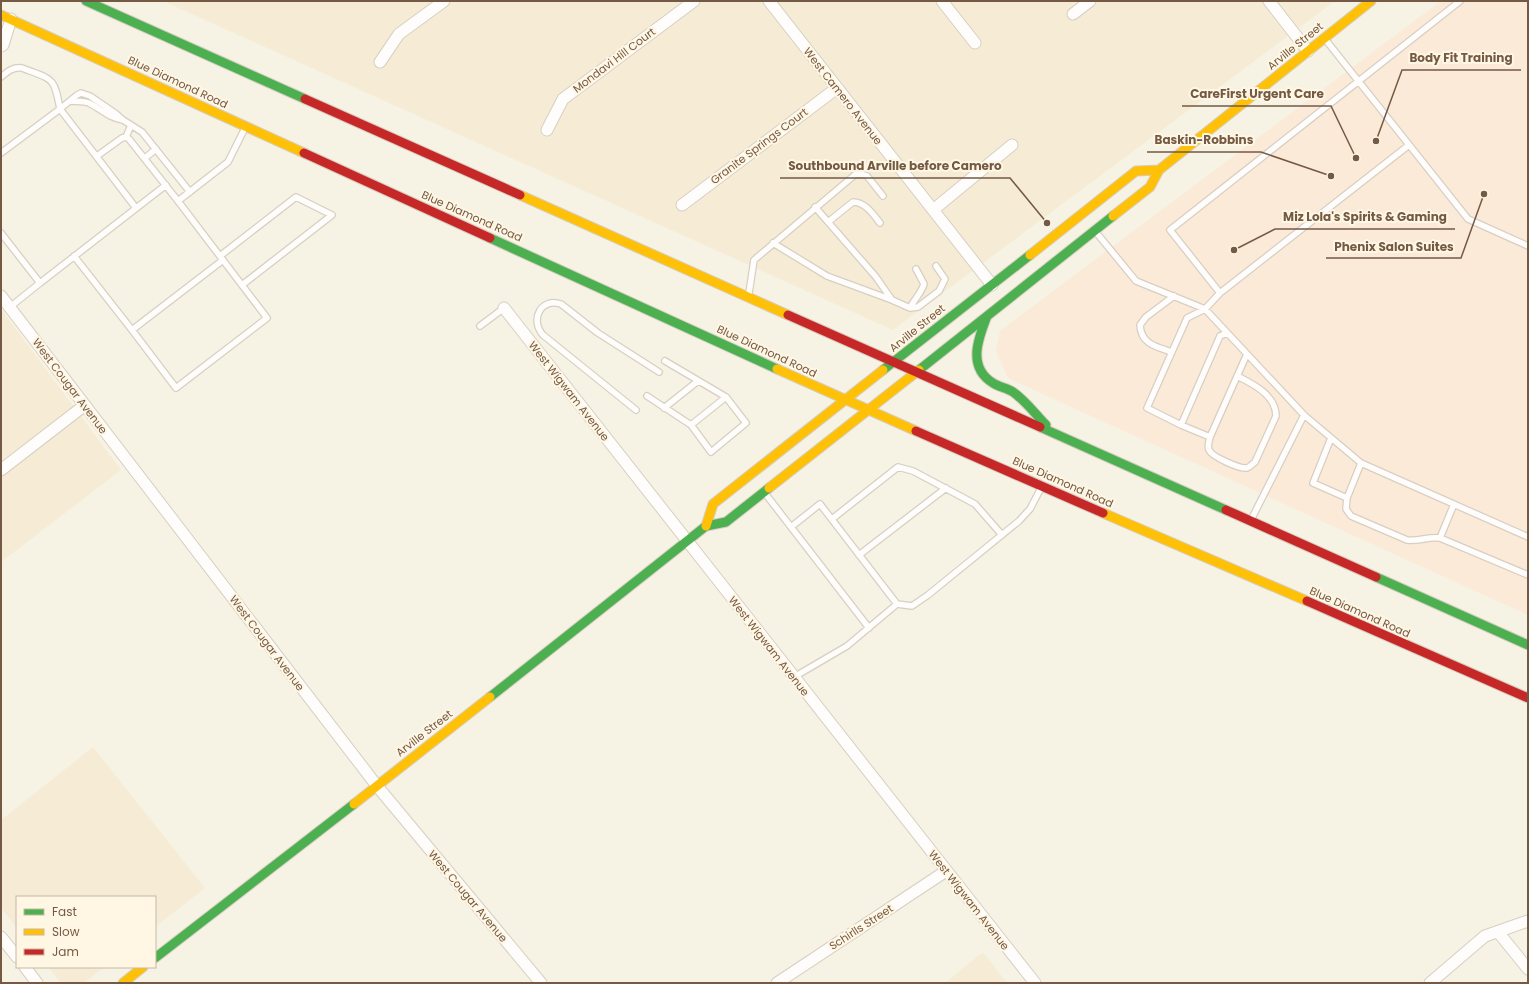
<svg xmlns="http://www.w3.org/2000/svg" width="1529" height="984" font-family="Poppins,sans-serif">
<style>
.residential{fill:#f6ecd6}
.commercial{fill:#fbead8}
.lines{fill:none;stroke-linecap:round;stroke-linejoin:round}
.lane-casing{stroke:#d7cfc2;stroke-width:8}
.street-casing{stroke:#d7cfc2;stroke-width:13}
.fast-casing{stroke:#d6cdc1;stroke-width:11}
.slow-casing{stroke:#d6cdc1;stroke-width:11}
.jam-casing{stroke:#d6cdc1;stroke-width:11}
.lane{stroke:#fefdfb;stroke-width:5.5}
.street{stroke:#fefdfb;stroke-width:11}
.fast{stroke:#4caf50;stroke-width:9}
.slow{stroke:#ffc107;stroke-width:9}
.jam{stroke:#c62828;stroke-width:9}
.labels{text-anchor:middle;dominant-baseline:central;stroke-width:4;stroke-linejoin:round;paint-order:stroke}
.street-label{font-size:11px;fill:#745a44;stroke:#fff7e4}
.leader{fill:none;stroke:#745a44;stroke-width:1.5}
.callout-dot{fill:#745a44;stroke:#fff7e4;stroke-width:1.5}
.callout-label{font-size:12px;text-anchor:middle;font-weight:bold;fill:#745a44;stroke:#fff7e4;stroke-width:4;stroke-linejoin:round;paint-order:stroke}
</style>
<rect width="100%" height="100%" fill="#f6f2e4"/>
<path class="residential" d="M163,1H1335L893,330Z
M1,309L121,470L1,562Z
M93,747L205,888L155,927V897H17V928L1,908V820Z
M983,952L1007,983H945Z
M48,967H104L84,983H61Z"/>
<path class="commercial" d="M1441,1H1528V615L1008,378L996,351L1000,331Z"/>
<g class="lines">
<g class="lane-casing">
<path id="lane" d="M1325,39L1468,219L1528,246
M1,77C8,71 13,67 22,68C53,80 54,76 60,109L77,95L81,93L90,96L115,113L123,120L142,132L190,192
M70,101C76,101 83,101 89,103C101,109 109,118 123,120
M126,137L131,125
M1,153L60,109L136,208
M97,156L122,138L126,137L129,139L178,201L228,162L245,128
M145,158L156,149
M828,222L853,202C865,202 873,214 880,223
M1095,231L1136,281L1205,309L1304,415L1361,463L1528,537
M1,233L40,283L166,185
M773,243L827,276L892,300L876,277L815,207
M74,256L132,330L223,260
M220,256L296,197L332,215L242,285
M749,293L754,260L857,173L867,176L883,196
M1220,293L1409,145
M892,300L910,308L918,307L939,291L945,279L936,266
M10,307L40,283
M910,308C914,299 921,294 924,284L916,269
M480,326L504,308
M132,330L176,388L267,318L178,201
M1227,333L1220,336L1181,425L1147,408L1187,318L1205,309L1220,293L1170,230L1460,1
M1172,352C1156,347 1141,344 1140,325L1146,317L1174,296
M647,396L691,425L726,397L665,361
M664,408L698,381
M636,410L543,335C529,319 542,297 561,304L598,333L659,372
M691,425L711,452L746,423L726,397
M1181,425L1210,437L1247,354
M1210,437C1209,442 1207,446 1209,450C1212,457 1240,469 1247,468C1250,467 1252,464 1255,462L1276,416C1276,395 1253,384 1237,376
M1331,438L1313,483L1347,498L1361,463
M764,492L791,527
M1347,498L1346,509L1351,516L1407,540C1418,542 1429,536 1440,538
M1454,504L1440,538L1528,575
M1252,518L1304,415
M832,519L898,467L913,471L975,504L1002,535
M859,555L946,488
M869,628L791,527L820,504L897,604
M794,677L847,646L897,604L912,606L928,595L1019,521L1030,509L1041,488"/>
</g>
<g class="street-casing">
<path id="street" d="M769,1L992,285
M942,1L975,43
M1269,1L1308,51
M1073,14L1090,1
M1,46L3,45L11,19
M380,62L399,34L444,1
M547,130L563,99L694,1
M682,205L837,88
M933,210L1012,145
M1,296L377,786L541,983
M504,308L1035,983
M1,470L85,405
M1498,932L1528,969
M1,937L17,957
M25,967L37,983
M777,983L946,871
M1430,983L1485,936L1528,921"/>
</g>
<g class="fast-casing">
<path id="fast" d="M86,1L305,99
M490,238L777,369
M987,316C978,339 967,367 993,383C999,387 1007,388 1013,392C1026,401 1035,414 1046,425
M883,370L1030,255
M919,370L1113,216
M1040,427L1226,510
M1376,577L1528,645
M490,697L706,526L726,522L769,488
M155,958L354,804"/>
</g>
<g class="slow-casing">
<path id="slow" d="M1,15L304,153
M520,195L788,315
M1113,216L1150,187L1159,170L1371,1
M1030,255L1136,171L1159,170
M777,369L916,431
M769,488L919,370
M1103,513L1307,601
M706,526L713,504L883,370
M354,804L490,697
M123,983L143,967"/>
</g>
<g class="jam-casing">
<path id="jam" d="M305,99L520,195
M304,153L490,238
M788,315L1040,427
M916,431L1103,513
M1226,510L1376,577
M1307,601L1528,698"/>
</g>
<use href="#lane" class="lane"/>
<use href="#street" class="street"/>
<use href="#fast" class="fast"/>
<use href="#slow" class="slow"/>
<use href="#jam" class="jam"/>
</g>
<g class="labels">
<g class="street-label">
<text transform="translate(1295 46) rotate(-39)">Arville Street</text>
<text transform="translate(614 60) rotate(-37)">Mondavi Hill Court</text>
<text transform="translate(178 82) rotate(25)">Blue Diamond Road</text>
<text transform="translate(843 96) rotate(52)">West Camero Avenue</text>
<text transform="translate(759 146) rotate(-37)">Granite Springs Court</text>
<text transform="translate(472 216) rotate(24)">Blue Diamond Road</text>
<text transform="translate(917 328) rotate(-39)">Arville Street</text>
<text transform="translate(767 351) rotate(25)">Blue Diamond Road</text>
<text transform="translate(70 386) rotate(53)">West Cougar Avenue</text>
<text transform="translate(569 391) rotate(52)">West Wigwam Avenue</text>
<text transform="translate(1063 482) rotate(24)">Blue Diamond Road</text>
<text transform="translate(1360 612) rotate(24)">Blue Diamond Road</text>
<text transform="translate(267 643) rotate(53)">West Cougar Avenue</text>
<text transform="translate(769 646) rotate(52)">West Wigwam Avenue</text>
<text transform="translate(424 733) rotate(-38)">Arville Street</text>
<text transform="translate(468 896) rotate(50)">West Cougar Avenue</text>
<text transform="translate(969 900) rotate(52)">West Wigwam Avenue</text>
<text transform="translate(861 927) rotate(-33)">Schirlls Street</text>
</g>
</g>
<path class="leader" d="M1376 141L1402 70H1521M1356 158L1331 106H1182M1331 176L1261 152H1147M1047 223L1010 178H780M1234 250L1275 229H1455M1484 194L1461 258H1326"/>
<g class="callout-dot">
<circle cx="1376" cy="141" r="4"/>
<circle cx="1356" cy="158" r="4"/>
<circle cx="1331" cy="176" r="4"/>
<circle cx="1047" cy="223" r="4"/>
<circle cx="1234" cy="250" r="4"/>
<circle cx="1484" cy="194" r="4"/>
</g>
<g class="callout-label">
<text x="1461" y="62">Body Fit Training</text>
<text x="1257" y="98">CareFirst Urgent Care</text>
<text x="1204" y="144">Baskin-Robbins</text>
<text x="895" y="170">Southbound Arville before Camero</text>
<text x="1365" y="221">Miz Lola's Spirits &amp; Gaming</text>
<text x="1394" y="251">Phenix Salon Suites</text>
</g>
<rect width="1529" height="984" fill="none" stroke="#745a44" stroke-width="4"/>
<rect x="16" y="896" width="140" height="72" fill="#fff7e4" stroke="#c7b8a4"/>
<rect x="24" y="909" width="20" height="6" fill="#4caf50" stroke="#c7b8a4"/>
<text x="52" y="916" font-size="12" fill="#745a44">Fast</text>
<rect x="24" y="929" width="20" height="6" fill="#ffc107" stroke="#c7b8a4"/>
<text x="52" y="936" font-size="12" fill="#745a44">Slow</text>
<rect x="24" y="949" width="20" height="6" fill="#c62828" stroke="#c7b8a4"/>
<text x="52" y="956" font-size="12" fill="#745a44">Jam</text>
</svg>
